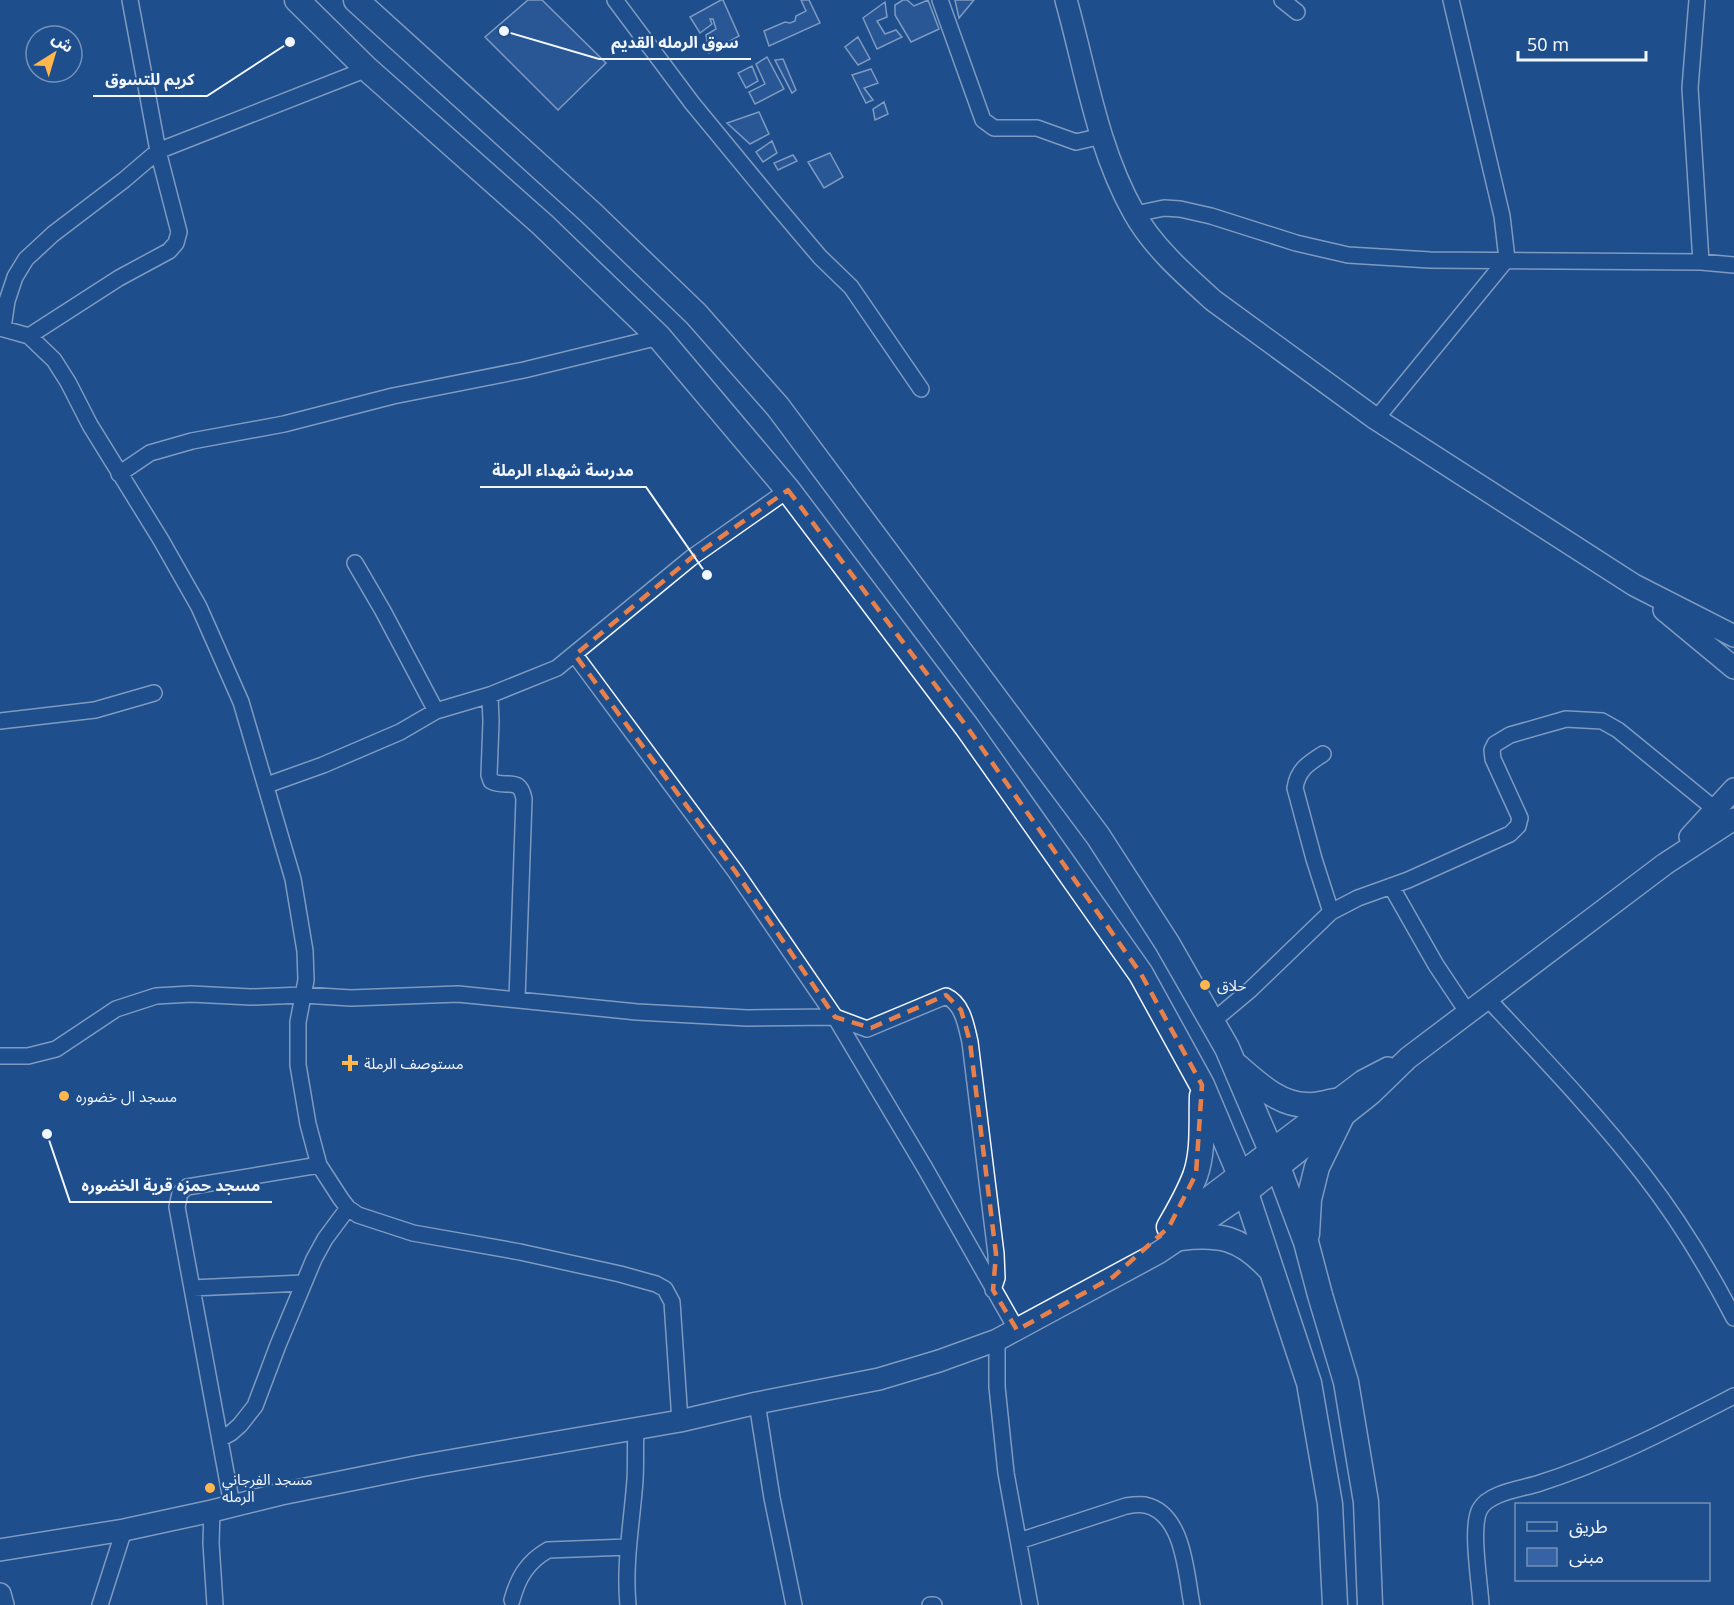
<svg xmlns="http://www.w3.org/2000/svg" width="1734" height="1605" font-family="'Noto Sans','Noto Sans Arabic',sans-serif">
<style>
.building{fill:#3563a3;stroke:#f2f6ff;stroke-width:1.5}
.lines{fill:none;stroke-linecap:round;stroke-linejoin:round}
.street-casing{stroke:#f2f6ff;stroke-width:18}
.secondary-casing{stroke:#f2f6ff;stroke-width:24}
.primary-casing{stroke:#f2f6ff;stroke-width:27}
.street{stroke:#1f4e8c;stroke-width:15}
.secondary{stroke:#1f4e8c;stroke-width:21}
.primary{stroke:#1f4e8c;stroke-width:24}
.marked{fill:none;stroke:#ea8049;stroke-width:4.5;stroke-dasharray:12 8;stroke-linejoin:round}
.poi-dot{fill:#ffb74d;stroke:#1f4e8c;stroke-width:2}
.labels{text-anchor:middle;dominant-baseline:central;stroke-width:4.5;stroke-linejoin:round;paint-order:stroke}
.poi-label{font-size:15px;fill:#f2f6ff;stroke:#1f4e8c;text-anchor:start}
.leader{fill:none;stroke:#f2f6ff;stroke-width:2}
.callout-dot{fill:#f2f6ff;stroke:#1f4e8c;stroke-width:2}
.callout-label{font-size:16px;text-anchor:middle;font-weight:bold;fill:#f2f6ff;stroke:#1f4e8c;stroke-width:4.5;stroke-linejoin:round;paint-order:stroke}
</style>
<rect width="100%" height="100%" fill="#1f4e8c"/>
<path class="building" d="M528,0H542L606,63L558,110L485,37Z
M721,0H723L739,36L709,53L706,35L716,29L713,19H710L712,24L700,33L690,17Z
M801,0H809L820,23L769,46L764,31L785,22L790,23L795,21L796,16L806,11Z
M903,0H907L914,6L928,0L939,29L911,42L895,15V5Z
M955,0H974L959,18Z
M885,2L887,17L877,21L885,34L896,30L902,37L877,49L863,18Z
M858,37L870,59L858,65L845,47Z
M767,57L784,89L755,104L749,92L765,84L756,64Z
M783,59L796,90L792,93L775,60Z
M752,66L758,81L746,88L738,73Z
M871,69L878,83L864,88L873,100L866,103L852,75Z
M884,102L888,114L875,120L873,109Z
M759,112L769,134L750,144L727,123Z
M772,141L777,153L763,162L756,152Z
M830,153L843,177L824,188L808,162Z
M793,155L797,161L778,170L774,163Z"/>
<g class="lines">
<g class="street-casing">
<path id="street" d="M615,0L692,103L776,205L820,257L851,287L921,389
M940,0L983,120L994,128H1037L1076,142L1102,136
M1282,0L1297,12
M1135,214L1164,208L1180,209L1211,216L1296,243L1348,255L1430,260L1701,262L1690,88L1697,0
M1701,262L1734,265
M0,328L29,336L54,360L68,382L90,425L161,540L199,607L241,702L293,879L305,951L306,980L298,1022V1065L308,1124L319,1165L341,1199L348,1208L358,1215L413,1233L520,1252L620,1274L656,1284L665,1289L672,1302L680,1421
M3,328L7,301L15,277L26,259L53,234L124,180L158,151L367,69
M29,336L119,278L169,251L176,243L179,232L158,151L130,0
M1376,419L1507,259L1502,216L1451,0
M119,474L150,453L192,441L284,424L393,396L524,370L659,337
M355,563L383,611L436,711
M575,655L735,871L835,1017L925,1168L1017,1330
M490,695L491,722L489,775L491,781C505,789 520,775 524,799L517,999
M0,721L95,710L154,693
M1323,754C1309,763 1298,769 1295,788L1314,859L1331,912
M267,785L323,765L400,732L436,711L490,695L557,668L691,558L788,490
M1391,886L1436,965L1468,1013
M1487,998C1541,1056 1596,1113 1644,1175C1679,1220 1708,1268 1734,1318
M1213,1021L1250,990L1331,912L1358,898L1408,880L1510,834L1518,826L1520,818L1493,759L1492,750L1495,744L1510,735L1566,719L1602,721L1618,730L1716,810
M0,1056H28L56,1049L116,1009L156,996L191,994L251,997L303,995L351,998L458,994L637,1012L747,1018L835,1017L867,1029L946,996C963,1004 966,1025 970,1042L996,1254L997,1278L993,1290
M192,1288L303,1283
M997,1340V1387L1006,1473L1030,1605
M757,1403L772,1498L794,1605
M220,1439L231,1433L240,1425L255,1406L278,1345L314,1259L325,1239L348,1208
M232,1505L177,1207L180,1193L187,1187L319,1165
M212,1511L211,1543L215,1605
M1019,1541L1126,1506C1132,1505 1139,1504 1145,1505C1184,1513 1186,1574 1192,1605
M512,1600C518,1578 527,1562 548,1550L628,1547
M100,1605L124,1530
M628,1605C624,1563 632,1522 635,1480C636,1463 635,1446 636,1429
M930,1605H934
M1481,1605C1480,1583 1470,1527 1480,1509C1489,1493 1520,1489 1537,1484C1607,1462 1670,1429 1734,1396"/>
</g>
<g class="secondary-casing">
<path id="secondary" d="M1066,0C1086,71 1097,148 1134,213C1153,247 1185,275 1214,301L1376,419L1634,585L1734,636
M1664,610L1734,668
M1690,837L1734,789
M1171,1226L1363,1081L1388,1068
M0,1550L124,1530L212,1511L281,1494L420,1466L680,1421L757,1403L879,1379L939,1361L997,1340L1158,1253L1245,1194L1372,1093L1408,1058L1665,864L1734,819
M0,1594L3,1605"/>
</g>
<g class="primary-casing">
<path id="primary" d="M297,0L367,69L543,225L659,337L788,490L967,727L1141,974L1202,1085L1240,1175L1309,1383L1330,1504L1335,1605
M356,0L591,213L696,314L778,407L1098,836L1167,943L1227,1048L1278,1167L1306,1242L1320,1295L1346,1382L1366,1502L1370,1605
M1237,1066C1257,1083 1279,1105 1307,1105C1317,1106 1327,1102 1336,1101
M1169,1227C1179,1210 1188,1194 1195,1176C1204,1151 1201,1122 1202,1096
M1307,1234L1309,1199L1317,1167L1341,1118
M1180,1238C1220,1233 1241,1238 1269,1268"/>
</g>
<use href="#street" class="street"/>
<use href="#secondary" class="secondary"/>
<use href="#primary" class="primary"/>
</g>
<path d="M0 0H1734V1605H0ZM788,490L967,727L1141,974L1202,1085L1196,1174L1169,1227L1113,1277L1017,1330L993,1290L996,1254L970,1042L961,1010L946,995L871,1028L835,1017L735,871L575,655L691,558Z" fill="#1f4e8c" fill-opacity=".55" fill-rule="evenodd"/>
<path class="marked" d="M788,490L967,727L1141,974L1202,1085L1196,1174L1169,1227L1113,1277L1017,1330L993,1290L996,1254L970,1042L961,1010L946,995L871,1028L835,1017L735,871L575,655L691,558Z"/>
<g class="poi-dot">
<circle cx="1205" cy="985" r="6"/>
<path d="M347 1054h6v6h6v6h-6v6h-6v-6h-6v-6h6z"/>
<circle cx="64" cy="1096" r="6"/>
<circle cx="210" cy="1488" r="6"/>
</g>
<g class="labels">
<g class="poi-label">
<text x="1217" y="985">حلاق</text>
<text x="364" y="1063">مستوصف الرملة</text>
<text x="76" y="1096">مسجد ال خضوره</text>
<text x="222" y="1479">مسجد الفرجاني<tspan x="222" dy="17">الرمله</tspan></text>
</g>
</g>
<path class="leader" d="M504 31L599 59H751M290 42L207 96H93M707 575L646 487H480M47 1134L70 1202H272"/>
<g class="callout-dot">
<circle cx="504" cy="31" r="6"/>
<circle cx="290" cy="42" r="6"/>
<circle cx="707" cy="575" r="6"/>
<circle cx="47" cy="1134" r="6"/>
</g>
<g class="callout-label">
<text x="675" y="48">سوق الرمله القديم</text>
<text x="150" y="85">كريم للتسوق</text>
<text x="563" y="476">مدرسة شهداء الرملة</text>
<text x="171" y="1191">مسجد حمزه قرية الخضوره</text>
</g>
<rect x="1515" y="1503" width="195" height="78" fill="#1f4e8c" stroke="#7391ba" stroke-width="1.5"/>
<rect x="1527" y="1522" width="30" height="9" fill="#1f4e8c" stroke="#7391ba" stroke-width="1.5"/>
<text x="1569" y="1533" font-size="18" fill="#f2f6ff">طريق</text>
<rect x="1527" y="1548" width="30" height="18" fill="#3563a3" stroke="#7391ba" stroke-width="1.5"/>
<text x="1569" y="1563" font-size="18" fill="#f2f6ff">مبنى</text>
<g transform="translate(54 54) rotate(37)"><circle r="28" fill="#1f4e8c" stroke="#7391ba" stroke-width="1.5"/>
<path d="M0-4.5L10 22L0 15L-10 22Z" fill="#ffb74d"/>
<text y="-9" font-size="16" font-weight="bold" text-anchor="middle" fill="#f2f6ff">ش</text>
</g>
<path d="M1518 51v9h128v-9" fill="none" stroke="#f2f6ff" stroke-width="3"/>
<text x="1527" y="51" font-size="18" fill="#f2f6ff" stroke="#1f4e8c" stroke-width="4.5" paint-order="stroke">50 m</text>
</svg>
